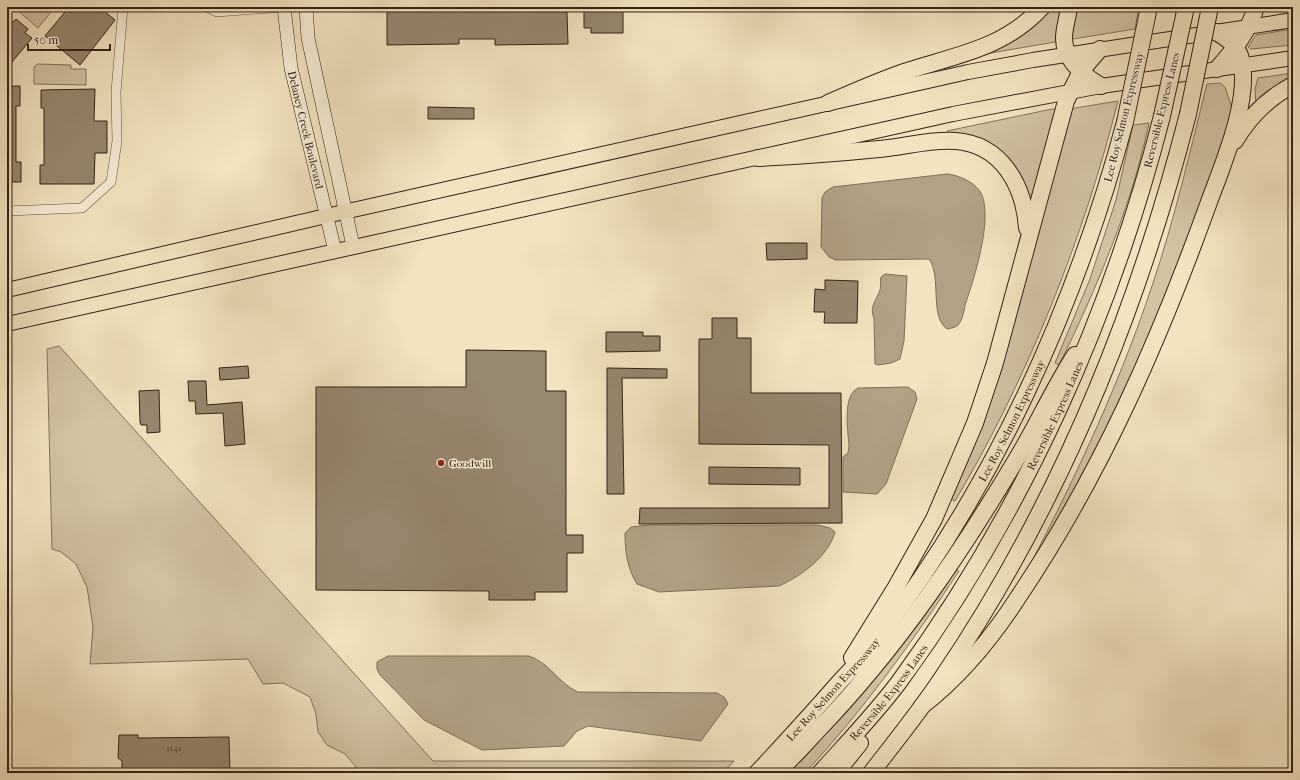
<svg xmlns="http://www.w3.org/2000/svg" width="1300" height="780" font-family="'IM FELL French Canon',serif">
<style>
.green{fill:#d2c3a3;stroke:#82735e}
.water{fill:#b1a286;stroke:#7f6f5a}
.building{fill:#96876f;stroke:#332318}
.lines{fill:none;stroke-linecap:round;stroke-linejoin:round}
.street-casing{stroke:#635342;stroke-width:10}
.secondary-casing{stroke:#332318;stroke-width:14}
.primary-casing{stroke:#332318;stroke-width:16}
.highway-casing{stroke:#332318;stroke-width:18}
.street{stroke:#f7edd5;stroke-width:9}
.secondary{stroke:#f7edd5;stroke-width:13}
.primary{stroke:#f2e4bf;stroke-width:14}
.highway{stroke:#f2e4bf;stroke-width:16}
.highway-bridge-casing{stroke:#332318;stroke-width:18;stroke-linecap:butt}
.highway-bridge{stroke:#f2e4bf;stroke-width:16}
.poi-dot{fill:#8f2418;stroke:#f7edd5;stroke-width:1.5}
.labels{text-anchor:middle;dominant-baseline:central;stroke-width:3;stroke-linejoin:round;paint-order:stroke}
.number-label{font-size:9px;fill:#4c3c2e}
.street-label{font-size:11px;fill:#332318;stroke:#f7edd5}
.poi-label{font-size:11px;fill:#332318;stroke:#f7edd5;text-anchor:start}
</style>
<rect width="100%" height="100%" fill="#f2e4bf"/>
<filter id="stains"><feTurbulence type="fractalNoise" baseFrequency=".005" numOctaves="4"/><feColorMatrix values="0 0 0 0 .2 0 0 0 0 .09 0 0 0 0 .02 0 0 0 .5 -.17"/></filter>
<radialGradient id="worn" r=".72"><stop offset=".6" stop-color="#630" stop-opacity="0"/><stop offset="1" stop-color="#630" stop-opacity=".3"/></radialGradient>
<path class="green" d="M18,7H55L38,28L16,9Z
M1050,7H1062L1055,42L985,54L1043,15Z
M1075,7H1139L1135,29L1073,39L1070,37Z
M1293,29V45L1251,49L1248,47L1256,35Z
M37,64L71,65V69H86V85L34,84V67Z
M1293,73V81L1256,105L1255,89L1258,78Z
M1220,83L1225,87L1233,111L1158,330L1087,477L1031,563C1078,472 1121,380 1153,283C1175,218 1190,151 1207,84Z
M1118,101C1084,237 1027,380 955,501L949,498L1069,109Z
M1052,109H1057L1031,206L1017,174L947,137V131Z
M1149,123C1132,205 1096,290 1059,365L1055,363L1090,279L1116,200L1133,125Z
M59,346L433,761H734L723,773H361L345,754L327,745L318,732L316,714L310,697L283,683L263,684L248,659L90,664L93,627L87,587L76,564L61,552L52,549L47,349Z
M956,570L959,571C911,644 864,709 805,773H789C850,710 908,643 956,570Z"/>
<path class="water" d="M947,174C959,175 977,183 982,195C992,221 975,276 966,302C964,309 963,320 958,325C955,328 951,328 947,329C929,316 942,277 929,259L836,260L829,257L821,247L822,198L825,192L833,187Z
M885,274L907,276L904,341L900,359L891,363L878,365L875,364L874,318C869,307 876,301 880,290C881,286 880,281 881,277Z
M908,387L915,392L917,399L886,484L877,494L843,492V457L848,453L849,446C848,430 842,396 858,388Z
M650,525H818L830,528L835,532C828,557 801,576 779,586L659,592L637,584C627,568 625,551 625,533L631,527Z
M388,656H529C550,663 558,683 578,692L717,693L724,697L728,704L701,741L588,726L577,731L564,746L482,750L424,720L380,675L377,669V662Z"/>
<path class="building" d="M69,7H99L115,20L80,65L45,36Z
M387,7H563V12H567L568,44L495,45V39H459V44L387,45Z
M584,7H623V33H591V28H584Z
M7,18L13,22L16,19L28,29L25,33L32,38L7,68Z
M7,86H20V106H16V162H21V182H7Z
M95,89L94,121H107V153H95L94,184H40V165H44V108H41V90Z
M428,107L474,108V119H428Z
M766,243H807V259L767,260Z
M825,280L858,281L857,323H824L825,312H814L815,289L825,290Z
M712,318H737V338H751V393H841L842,523L639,524L640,508H829V445L699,444V339H712Z
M606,332H643V336H660V351L606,352Z
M466,350L546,351V391H566V535H583V553H567V592H535V600H489V591L316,590V387H466Z
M248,366L249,378L220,380L219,368Z
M607,368L667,369V378H622L624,494H607Z
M188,381H206L207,405L242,402L245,444L225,446L223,413L196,414L195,401H189Z
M159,390L160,432L147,433V425H141L140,422L139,391Z
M709,467L800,468V485L709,484Z
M119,735H138V738L229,737L230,773H122V761L118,758Z"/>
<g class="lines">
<g class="street-casing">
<path id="street" d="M207,7L217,12L284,7
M7,211L82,208L111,182L117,141L116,92L123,7"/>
</g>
<g class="secondary-casing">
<g id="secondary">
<path id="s1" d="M284,7L291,68L335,251"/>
<path d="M306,7L308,38L353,246"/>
</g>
</g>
<g class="primary-casing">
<path id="primary" d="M7,290L326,216L968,72L1033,60L1293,20
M7,324L953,114L1101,86L1293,58"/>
</g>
<g class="highway-casing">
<g id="highway">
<path d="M1069,7C1068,17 1064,28 1064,38C1064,60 1084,76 1101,86"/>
<path d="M1217,69C1233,51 1249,31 1256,7"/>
<path d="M828,103C853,92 878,81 904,72C955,55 1004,49 1042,7"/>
<path d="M1235,141C1249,117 1268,98 1293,85"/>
<path d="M758,158C798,156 839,153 879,149C904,147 930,139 955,141C1002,144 1024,186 1027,228"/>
<path d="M852,658L896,587L934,519L975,423L995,363L1066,101L1081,71L1100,49"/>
<path d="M922,706C962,675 992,638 1019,596C1102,472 1159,341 1209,202C1223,164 1251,99 1241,59C1238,46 1227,38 1216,32"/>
<path id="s2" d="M757,773C784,744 810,716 836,686C849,671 863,659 874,643C993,490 1075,308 1125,122"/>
<path d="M776,773C791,760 805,744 818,730C896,649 959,556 1016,460C1037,426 1053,389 1075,355"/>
<path id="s3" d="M820,773C847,743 875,714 899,682C1023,513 1110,319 1162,116"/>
<path d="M836,773L860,743"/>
<path d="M871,773C895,742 920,711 942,678C1058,507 1137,313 1188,114"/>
</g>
</g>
<use href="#street" class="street"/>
<use href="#secondary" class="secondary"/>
<use href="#primary" class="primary"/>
<use href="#highway" class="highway"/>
<g class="highway-bridge-casing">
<path id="highway-bridge" d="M1188,114L1210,7
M1162,116L1186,7
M1125,122L1149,7"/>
</g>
<use href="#highway-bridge" class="highway-bridge"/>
</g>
<circle class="poi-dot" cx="441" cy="463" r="4"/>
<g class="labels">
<g class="number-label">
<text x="174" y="748">1141</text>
</g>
<g class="street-label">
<text transform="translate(1162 110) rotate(-76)">Reversible Express Lanes</text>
<text transform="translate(1124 117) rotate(-76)">Lee Roy Selmon Expressway</text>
<text stroke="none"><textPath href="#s1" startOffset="125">Delaney Creek Boulevard</textPath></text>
<text stroke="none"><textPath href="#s3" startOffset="430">Reversible Express Lanes</textPath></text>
<text stroke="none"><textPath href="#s2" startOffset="437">Lee Roy Selmon Expressway</textPath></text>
<text stroke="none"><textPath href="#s2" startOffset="113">Lee Roy Selmon Expressway</textPath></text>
<text stroke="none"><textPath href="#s3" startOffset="106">Reversible Express Lanes</textPath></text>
</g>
<g class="poi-label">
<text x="449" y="463">Goodwill</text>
</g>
</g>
<rect width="1300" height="780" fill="none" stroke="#f2e4bf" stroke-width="24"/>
<rect x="8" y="8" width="1284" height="764" fill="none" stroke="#332318" stroke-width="2"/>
<rect x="12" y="12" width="1276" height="756" fill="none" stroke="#332318"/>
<path d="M28 44v6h82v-6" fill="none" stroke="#332318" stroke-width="2"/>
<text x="34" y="44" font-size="12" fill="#332318" stroke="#f7edd5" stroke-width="3" paint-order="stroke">50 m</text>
<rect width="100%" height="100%" filter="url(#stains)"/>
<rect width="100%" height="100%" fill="url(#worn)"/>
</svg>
